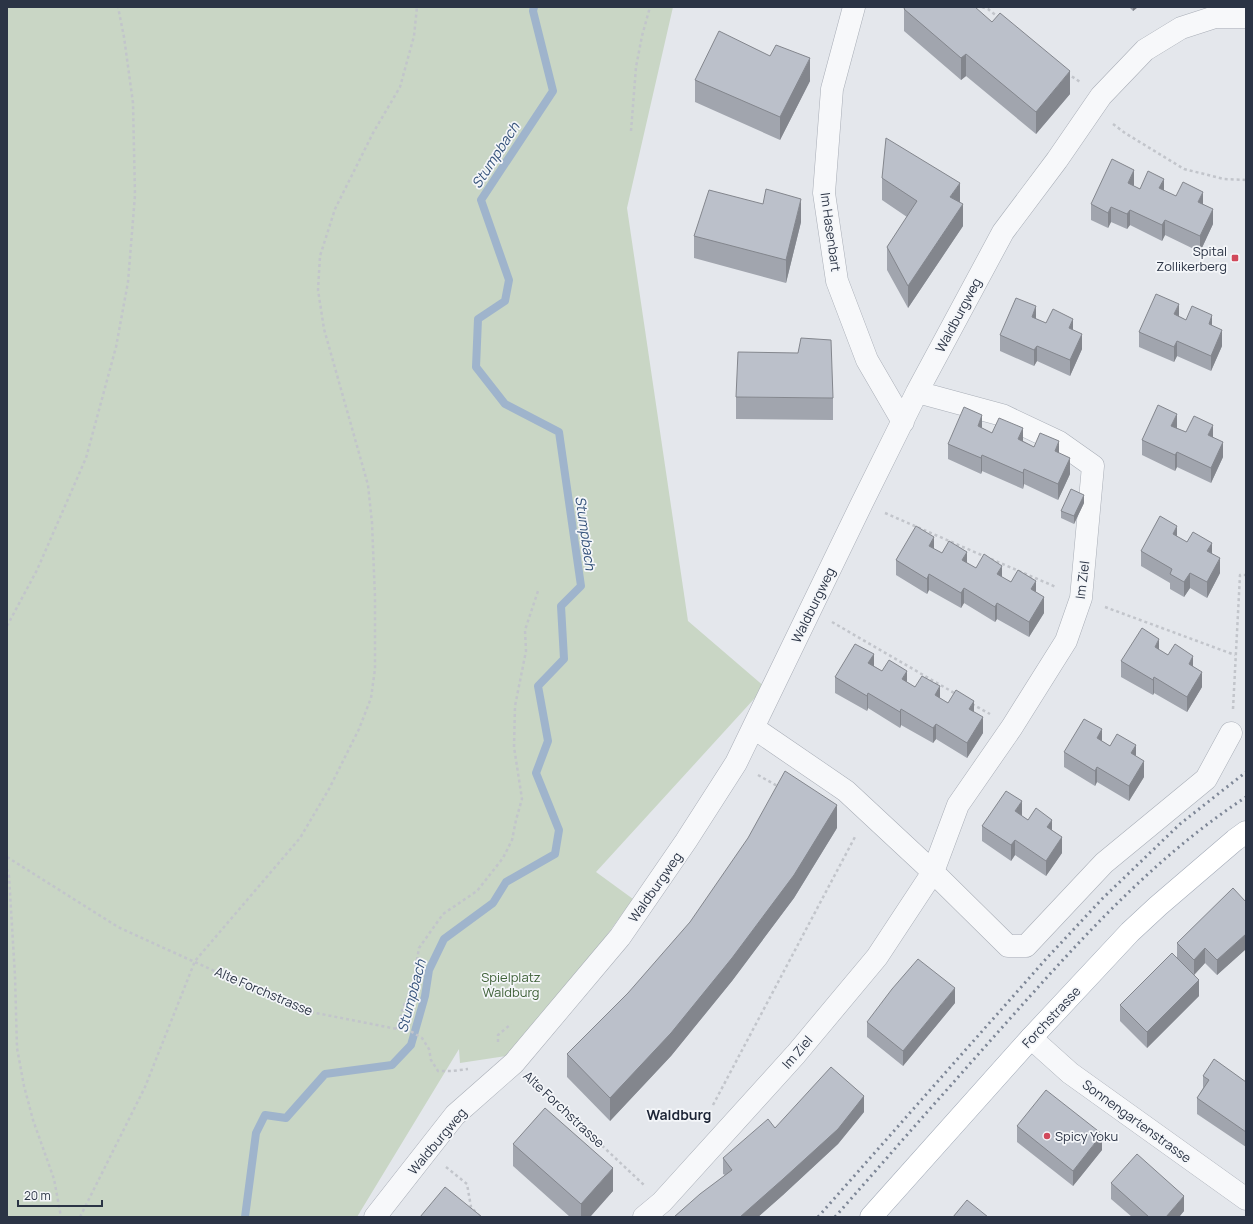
<svg xmlns="http://www.w3.org/2000/svg" width="1253" height="1224" font-family="Manrope,sans-serif">
<style>
.green{fill:#c9d6c5}
.lines{fill:none;stroke-linecap:round;stroke-linejoin:round}
.stream{stroke:#9fb4cc;stroke-width:8}
.minor-casing{stroke:#a9aeb7;stroke-width:23}
.major-casing{stroke:#a3abb8;stroke-width:23}
.path{stroke:#c2c5cb;stroke-width:2.5;stroke-dasharray:3 3;stroke-linecap:butt}
.minor{stroke:#f7f8fa;stroke-width:22}
.major{stroke:#fff;stroke-width:22}
.rail{stroke:#7d8696;stroke-width:3;stroke-dasharray:2 4;stroke-linecap:butt}
.wall{fill:#a1a5ae}
.shaded-wall{fill:#83868d}
.building{fill:#bbc0ca;stroke:#83868d}
.poi-dot{fill:#d1495b;stroke:#f4f6f9;stroke-width:1.5}
.labels{text-anchor:middle;dominant-baseline:central;stroke-width:3.5;stroke-linejoin:round;paint-order:stroke}
.street-label{font-size:13px;fill:#2b3445;stroke:#f4f6f9}
.poi-label{font-size:13px;fill:#2b3445;stroke:#f4f6f9;text-anchor:end}
.park-label{font-size:13px;fill:#3f6138;stroke:#f4f6f9}
.water-label{font-size:14px;font-style:italic;fill:#34527a;stroke:#f4f6f9}
.neighbourhood-label{font-size:14px;font-weight:bold;fill:#1d2536;stroke:#f4f6f9}
</style>
<rect width="100%" height="100%" fill="#e4e7ec"/>
<path class="green" d="M7,7H673L627,208L688,621L765,687L596,872L633,899L575,979L506,1056L460,1063L459,1049L357,1217H7Z"/>
<g class="lines">
<path class="stream" d="M245,1217L256,1133L265,1115L286,1118L325,1074L392,1065L411,1045L425,996L429,970L444,939L493,903L506,882L555,854L559,830L536,773L548,741L538,686L564,659L561,606L581,586L559,432L505,404L476,367L478,319L505,301L509,280L481,200L553,91L533,11L534,7"/>
<g class="minor-casing">
<path id="minor" d="M854,7L832,89L824,193L837,281L867,360L903,422
M754,728L846,791L933,872L1008,946H1026L1104,863L1206,779L1231,733
M1031,1038L1070,1073L1246,1199
M375,1217L455,1115L514,1063L620,937L686,841L736,763L862,503L917,392L1003,232L1057,160L1101,96L1145,50L1181,28L1215,17H1246
M644,1217L662,1202L796,1054L877,957L933,872L958,805L1012,727L1066,641L1081,598L1093,466L1059,442L1002,415L917,392"/>
</g>
<g class="major-casing">
<path id="major" d="M871,1217L1031,1038L1130,932L1158,906L1235,840L1246,832"/>
</g>
<path class="path" d="M982,7L988,9L998,17
M1067,73L1080,82
M1113,124L1125,133L1184,169L1224,179L1246,180
M631,131L636,67L642,36L650,7
M885,513L986,557
M991,559L1056,587
M1105,607L1235,655
M832,622L956,694
M7,626L37,570L86,458L116,347L128,282L135,195L133,103L124,37L118,7
M972,704L990,714
M1233,709L1240,575H1246
M758,775L779,787
M7,857L118,927L269,996L306,1011L412,1032L422,1038L429,1049L431,1060L438,1071H452L468,1069
M7,869L9,876L15,976L17,1048L24,1086L33,1120L54,1179L61,1217
M397,1029L403,1008L413,983L419,948L443,914L477,891L503,858L512,840L516,820L522,799L514,747L515,706L526,651L525,630L538,591
M498,1042V1035L511,1024
M532,1080L644,1185
M713,1105L856,835
M446,1167L467,1184L471,1207L480,1217
M80,1217L145,1087L195,961L300,838L329,789L359,729L371,698L375,669V597L372,523L368,485L324,329L318,290L320,256L335,209L373,133L400,87L414,36L417,7"/>
<use href="#minor" class="minor"/>
<use href="#major" class="major"/>
<path class="rail" d="M818,1217L1045,960L1103,898L1180,824L1246,772
M835,1217C892,1152 949,1087 1007,1022C1080,940 1153,858 1246,797"/>
</g>
<path class="wall" d="M1129,7H1138L1133,11Z
M904,9L1070,94L1036,134L966,76L961,80L904,31Z
M695,80L810,81L780,140L695,102Z
M882,178L960,202L963,226L908,308L887,270V247L907,217L882,200Z
M1134,186L1140,189L1164,191L1176,196L1203,204L1213,224L1200,252L1165,235L1162,241L1130,225L1127,229L1111,222L1108,228L1091,220V204Z
M801,222L786,283L694,258V236Z
M1179,316L1186,320L1212,326L1222,346L1211,371L1177,356L1174,362L1139,347V332Z
M1036,319L1046,323L1073,330L1082,349L1070,376L1037,361L1034,366L1000,351V335Z
M736,397L833,398V420L736,419Z
M982,428L992,433L1023,441L1034,447L1059,453L1070,474L1058,500L1024,484L1023,489L982,471L981,474L948,459V444Z
M1177,428L1186,432L1213,437L1223,457L1211,483L1177,467L1175,471L1142,455V440Z
M1084,503L1074,524L1061,518V511Z
M1177,537L1187,542L1212,553L1220,573L1207,598L1190,588L1184,597L1170,589V583L1141,566V551Z
M934,549L942,553L967,563L976,568L1002,577L1011,582L1036,592L1044,613L1029,637L997,619L995,622L964,603L961,608L929,590L927,594L896,575V560Z
M1159,650L1168,655L1193,667L1202,687L1187,712L1154,693L1153,695L1121,677V661Z
M874,666L882,671L907,682L915,687L940,698L948,703L974,712L983,733L967,758L936,739L933,743L901,725L900,728L868,708L867,711L835,693V677Z
M1102,741L1110,746L1136,756L1144,777L1129,801L1097,782L1095,786L1064,767V752Z
M1022,816L1028,820L1052,831L1062,853L1046,876L1015,855L1011,861L982,841V826Z
M837,828L794,898L732,981L671,1056L610,1121L567,1077V1054Z
M1246,902V949L1217,975L1205,963L1194,975L1199,996L1147,1048L1120,1021V1005L1177,958V943Z
M955,1003L903,1066L867,1037V1022Z
M1203,1076L1246,1082V1147L1197,1114V1098L1203,1088Z
M864,1112L838,1144L783,1195L758,1217H674L725,1175L723,1174V1158L775,1128Z
M1017,1126L1102,1150L1073,1186L1017,1142Z
M513,1144L613,1191L590,1217H570L513,1166Z
M1111,1183L1184,1211L1179,1217H1132L1111,1199Z"/>
<path class="shaded-wall" d="M1133,7H1138L1133,11Z
M966,54V76L961,80V58Z
M810,58V81L780,140V117Z
M1070,71V94L1036,134V112Z
M1134,170V186L1128,198V183Z
M1164,179V194L1159,188Z
M960,183V205L950,197Z
M1203,192V207L1198,202Z
M801,199V222L786,283V260Z
M963,204V226L908,308V286Z
M1111,207V222L1108,228V213Z
M1213,209V224L1200,252V236Z
M1130,210V225L1127,229V214Z
M1165,220V235L1162,241V225Z
M1179,304V320L1174,314Z
M1036,306V322L1032,317Z
M1212,315V331L1209,324Z
M1073,319V334L1069,328Z
M1222,330V346L1211,371V356Z
M1082,334V349L1070,376V360Z
M1177,341V356L1174,362V347Z
M1037,346V361L1034,366V350Z
M1177,414V429L1171,426Z
M982,415V431L978,426Z
M1213,425V440L1208,435Z
M1023,428V444L1018,439Z
M1059,441V457L1055,451Z
M1223,442V457L1211,483V468Z
M1177,452V467L1175,471V455Z
M982,455V471L981,474V458Z
M1070,458V474L1058,500V484Z
M1024,469V484L1023,489V473Z
M1084,495V503L1074,524V516Z
M1177,526V541L1173,534Z
M934,537V552L929,546Z
M1212,543V558L1207,551Z
M967,552V567L962,560Z
M1220,558V573L1207,598V582Z
M1002,566V581L997,574Z
M1190,573V588L1184,597V582Z
M929,574V590L927,594V579Z
M1036,581V596L1031,589Z
M964,588V603L961,608V593Z
M1044,597V613L1029,637V622Z
M997,603V619L995,622V607Z
M1159,639V654L1155,647Z
M874,654V670L868,663Z
M1193,656V671L1189,664Z
M907,671V686L902,679Z
M1202,672V687L1187,712V697Z
M1154,677V693L1153,695V680Z
M940,686V702L935,695Z
M868,693V708L867,711V696Z
M974,701V717L969,709Z
M901,709V725L900,728V712Z
M983,717V733L967,758V743Z
M936,724V739L933,743V728Z
M1102,729V745L1097,738Z
M1136,745V760L1131,753Z
M1144,761V777L1129,801V786Z
M1097,767V782L1095,786V771Z
M1022,801V817L1015,811Z
M837,805V828L794,898L732,981L671,1056L610,1121V1098Z
M1052,820V835L1047,827Z
M1062,837V853L1046,876V861Z
M1015,840V855L1011,861V845Z
M1246,934V949L1217,975V960Z
M1205,948V963L1194,975V960Z
M1199,980V996L1147,1048V1032Z
M955,988V1003L903,1066V1051Z
M864,1096V1112L838,1144L783,1195L758,1217H740Z
M1102,1134V1150L1073,1186V1171Z
M613,1168V1191L590,1217H581V1204Z
M1184,1196V1211L1179,1217H1166Z"/>
<path class="building" d="M905,7H975L992,22L1000,13L1070,71L1036,112L966,54L961,58L904,9Z
M719,31L770,56L776,45L810,58L780,117L695,80Z
M886,138L960,183L950,197L963,204L908,286L887,247L917,201L882,178Z
M1112,159L1134,170L1128,183L1140,189L1148,171L1164,179L1159,188L1176,196L1183,182L1203,192L1198,202L1213,209L1200,236L1165,220L1162,225L1130,210L1127,214L1111,207L1108,213L1091,204Z
M766,189L801,199L786,260L694,236L709,190L763,204Z
M1156,294L1179,304L1174,314L1186,320L1192,306L1212,315L1209,324L1222,330L1211,356L1177,341L1174,347L1139,332Z
M1016,298L1036,306L1032,317L1046,323L1053,309L1073,319L1069,328L1082,334L1070,360L1037,346L1034,350L1000,335Z
M801,338L831,340L833,398L736,397L738,352L798,353Z
M1158,405L1177,414L1171,426L1186,432L1194,416L1213,425L1208,435L1223,442L1211,468L1177,452L1175,455L1142,440Z
M964,407L982,415L978,426L992,433L999,418L1023,428L1018,439L1034,447L1040,433L1059,441L1055,451L1070,458L1058,484L1024,469L1023,473L982,455L981,458L948,444Z
M1071,489L1084,495L1074,516L1061,511Z
M1160,516L1177,526L1173,534L1187,542L1193,532L1212,543L1207,551L1220,558L1207,582L1190,573L1184,582L1170,574L1172,569L1141,551Z
M916,526L934,537L929,546L942,553L949,541L967,552L962,560L976,568L984,554L1002,566L997,574L1011,582L1018,570L1036,581L1031,589L1044,597L1029,622L997,603L995,607L964,588L961,593L929,574L927,579L896,560Z
M1142,628L1159,639L1155,647L1168,655L1175,644L1193,656L1189,664L1202,672L1187,697L1154,677L1153,680L1121,661Z
M855,644L874,654L868,663L882,671L889,660L907,671L902,679L915,687L922,676L940,686L935,695L948,703L956,690L974,701L969,709L983,717L967,743L936,724L933,728L901,709L900,712L868,693L867,696L835,677Z
M1084,719L1102,729L1097,738L1110,746L1117,734L1136,745L1131,753L1144,761L1129,786L1097,767L1095,771L1064,752Z
M785,771L837,805L794,875L732,958L671,1033L610,1098L567,1054L628,993L690,922L748,838Z
M1006,791L1022,801L1015,811L1028,820L1036,808L1052,820L1047,827L1062,837L1046,861L1015,840L1011,845L982,826Z
M1233,888L1246,902V934L1217,960L1205,948L1194,960L1177,943Z
M1172,953L1199,980L1147,1032L1120,1005Z
M918,959L955,988L903,1051L867,1022L892,989Z
M1214,1059L1246,1082V1132L1197,1098L1209,1080L1203,1076Z
M831,1067L864,1096L838,1129L783,1179L740,1217H674L700,1194L732,1170L723,1158L768,1119L775,1128Z
M1046,1090L1102,1134L1073,1171L1017,1126Z
M545,1108L613,1168L581,1204L513,1144Z
M1137,1154L1184,1196L1166,1217H1149L1111,1183Z
M445,1187L482,1217H420Z
M967,1200L988,1217H953Z"/>
<g class="poi-dot">
<rect x="1231" y="254" width="8" height="8" rx="2"/>
<circle cx="1047" cy="1136" r="4"/>
</g>
<g class="labels">
<g class="street-label">
<text transform="translate(831 232) rotate(82)">Im Hasenbart</text>
<text transform="translate(958 315) rotate(-62)">Waldburgweg</text>
<text transform="translate(1082 580) rotate(-83)">Im Ziel</text>
<text transform="translate(813 605) rotate(-64)">Waldburgweg</text>
<text transform="translate(655 887) rotate(-55)">Waldburgweg</text>
<text transform="translate(264 991) rotate(23)">Alte Forchstrasse</text>
<text transform="translate(1051 1017) rotate(-47)">Forchstrasse</text>
<text transform="translate(797 1052) rotate(-49)">Im Ziel</text>
<text transform="translate(564 1109) rotate(43)">Alte Forchstrasse</text>
<text transform="translate(1137 1121) rotate(36)">Sonnengartenstrasse</text>
<text transform="translate(437 1141) rotate(-50)">Waldburgweg</text>
</g>
<g class="poi-label">
<text x="1227" y="251">Spital<tspan x="1227" dy="15">Zollikerberg</tspan></text>
<text x="1055" y="1136" text-anchor="start">Spicy Yoku</text>
</g>
<g class="park-label">
<text x="511" y="977">Spielplatz<tspan x="511" dy="15">Waldburg</tspan></text>
</g>
<g class="water-label">
<text transform="translate(495 155) rotate(-57)">Stumpbach</text>
<text transform="translate(586 533) rotate(82)">Stumpbach</text>
<text transform="translate(411 996) rotate(-75)">Stumpbach</text>
</g>
<g class="neighbourhood-label">
<text x="679" y="1114">Waldburg</text>
</g>
</g>
<rect width="1253" height="1224" fill="none" stroke="#2b3445" stroke-width="16"/>
<path d="M18 1200v6h84v-6" fill="none" stroke="#2b3445" stroke-width="2"/>
<text x="24" y="1200" font-size="12" fill="#2b3445" stroke="#f4f6f9" stroke-width="3" paint-order="stroke">20 m</text>
</svg>
